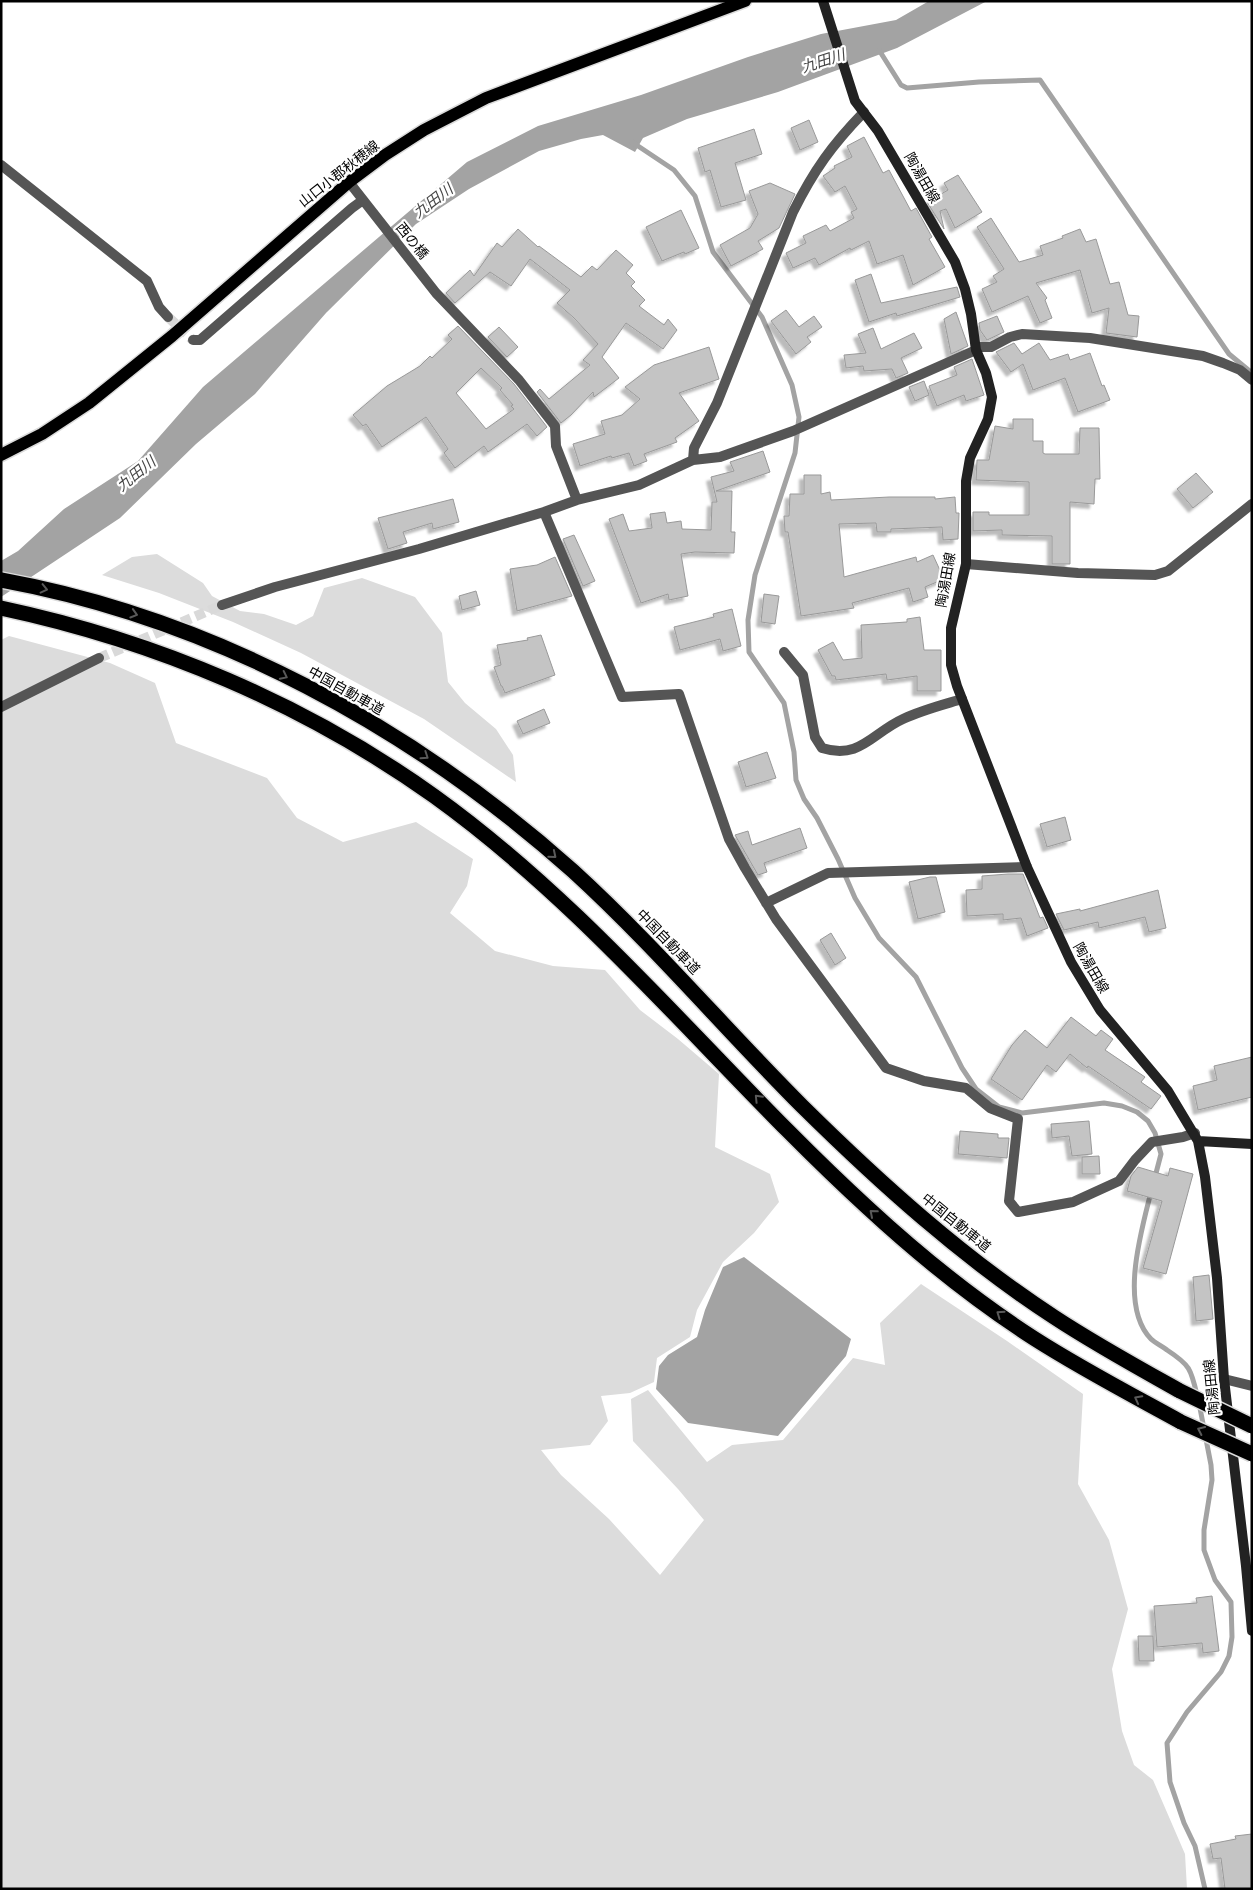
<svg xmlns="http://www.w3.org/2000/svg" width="1253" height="1890" font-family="Karla,'Noto Sans JP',sans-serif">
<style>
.green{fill:#dcdcdc}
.water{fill:#a3a3a3}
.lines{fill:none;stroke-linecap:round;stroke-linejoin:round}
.stream{stroke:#a3a3a3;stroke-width:5}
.building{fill:#c4c4c4;stroke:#999;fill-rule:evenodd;filter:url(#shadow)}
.street-tunnel{stroke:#d9d9d9;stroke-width:10;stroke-dasharray:10 5;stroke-linecap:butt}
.primary-casing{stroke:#dbdbdb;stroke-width:15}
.highway-casing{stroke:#dbdbdb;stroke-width:18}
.street{stroke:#555;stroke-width:10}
.secondary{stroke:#222;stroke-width:10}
.primary{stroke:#000;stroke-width:12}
.highway{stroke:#000;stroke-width:15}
.highway-bridge-casing{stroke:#dbdbdb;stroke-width:18;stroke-linecap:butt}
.highway-bridge{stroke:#000;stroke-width:15}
.oneway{stroke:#595959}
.labels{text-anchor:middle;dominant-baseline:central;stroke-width:4.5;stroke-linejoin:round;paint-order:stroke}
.street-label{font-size:14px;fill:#000;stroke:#fff}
.water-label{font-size:15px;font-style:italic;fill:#444;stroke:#fff}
</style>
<defs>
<filter id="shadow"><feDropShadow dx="-4.5" dy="4.5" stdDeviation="1" flood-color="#0004"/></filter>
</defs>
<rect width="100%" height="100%" fill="#fff"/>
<path class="green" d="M157,554L203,583L212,596L240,611L264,614L296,625L313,616L324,588L362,578L415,597L442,633L448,682L465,703L496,729L513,755L516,782L424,719L301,653L233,622L159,593L102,575L132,557Z
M9,636L110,663L155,683L176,743L267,778L297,818L343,842L416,822L473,859L467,886L450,913L495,951L553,966L605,970L640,1010L678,1039L719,1074L715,1147L770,1174L779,1202L754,1233L723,1262L697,1310L690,1337L657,1358L654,1382L630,1393L601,1396L608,1421L590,1445L541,1450L561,1475L609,1519L660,1575L704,1520L678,1489L633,1441L631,1399L648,1390L707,1462L732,1445L783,1440L853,1358L885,1365L880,1323L921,1284L1007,1341L1083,1394L1078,1484L1109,1540L1128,1609L1112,1669L1122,1731L1134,1765L1153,1780L1185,1854L1187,1889H1V640Z"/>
<path class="water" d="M929,1H987L897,48L778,92L687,119L643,138L635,152L603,135L581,139L539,151L469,189L416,224L326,313L255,394L196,444L120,518L1,597V561L18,551L64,509L138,461L203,387L467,162L538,126L641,95L748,57L821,34L896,20Z
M744,1257L851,1339L846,1356L778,1436L688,1423L656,1389L659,1366L668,1355L697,1337L705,1310L723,1267Z"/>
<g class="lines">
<path class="stream" d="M879,50L901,85L907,88L979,82L1040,80L1229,354L1252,373
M632,142L674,170L695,196L713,252L762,317L792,385L799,417L795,453L755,575L748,620L749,652L784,703L794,752L796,780L804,799L817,818L838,859L855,898L879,938L916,977L962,1068L976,1089L999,1107L1022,1113L1104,1103L1122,1106L1137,1112L1148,1121L1155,1133L1161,1154L1155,1177
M1151,1192C1141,1232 1119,1306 1151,1339C1155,1343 1162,1346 1167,1350C1190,1365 1191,1369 1197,1395
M1199,1403L1211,1465L1212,1480L1204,1530V1550L1215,1580L1231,1602L1232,1637L1229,1656L1221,1672L1187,1712L1167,1743L1170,1782L1184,1823L1195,1846L1205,1889"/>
</g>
<path class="building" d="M809,120L818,142L800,150L791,128Z
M754,129L762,154L735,163L746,200L721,207L710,170L705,172L698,148Z
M864,137L883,173L889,170L911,211L916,208L932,237L929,239L945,267L913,285L903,255L877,264L869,241L851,250L850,248L819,265L815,258L793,268L786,253L806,243L803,236L826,225L830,231L854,218L851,212L857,209L845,186L835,192L823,176L835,168L834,166L852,157L847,146Z
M958,175L982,212L955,228L946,209L940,211L944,229L927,202L948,190L944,183Z
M770,183L795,194L779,228L758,241L763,249L731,266L720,245L750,228L758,214L749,191Z
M681,210L699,248L685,254L684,252L662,261L646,227Z
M991,218L1019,262L1043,255L1040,246L1063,238L1062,236L1080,229L1086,242L1096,239L1110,284L1119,282L1128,315L1139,316L1137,337L1106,333L1109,308L1092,313L1080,270L1036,283L1047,298L1045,300L1052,318L1040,323L1028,296L992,312L982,289L997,282L993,276L1004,269L977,227Z
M518,229L538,247L539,246L581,277L592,266L597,270L616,250L633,265L626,273L635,282L631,286L645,300L639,306L664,325L668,319L677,330L663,349L626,323L602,357L619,378L594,397L593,392L571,415L561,423L537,392L540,389L549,399L590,365L583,360L598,344L574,318L557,303L570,290L530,259L511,286L490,272L455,303L446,293L470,270L474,276L497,243L502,247Z
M871,274L881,303L957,287L960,297L897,316L896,313L869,322L855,280Z
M786,310L799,327L814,316L822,327L807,337L811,342L796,354L771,321Z
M956,312L968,346L951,354L944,319Z
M997,316L1004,332L987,340L980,330L979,323Z
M458,326L514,384L547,427L537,436L527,424L488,452L484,446L455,468L444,453L448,449L426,417L382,447L366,424L363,426L353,415L387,386L420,366L430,356L432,358L452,339L448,335ZM481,368L502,388L500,390L513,405L511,406L514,409L486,429L456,393Z
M499,327L518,347L507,357L488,337Z
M873,328L881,349L914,333L922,348L901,358L908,373L896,378L892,369L864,371L863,366L846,368L844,355L866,353L858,334Z
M1014,343L1022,354L1039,343L1050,360L1068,354L1070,360L1090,353L1102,386L1104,385L1110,400L1078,412L1065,378L1033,390L1023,364L1011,372L996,352Z
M709,347L719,379L679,393L699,421L675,438L677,442L644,454L647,461L634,466L629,453L612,458L611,456L580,466L573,444L605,434L601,421L622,415L640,399L625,387L654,365Z
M972,359L984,395L966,401L964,395L937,406L929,386L957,375L954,367Z
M924,381L929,395L915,401L909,387Z
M1013,419H1033V441H1043V453L1045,454H1079L1080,428H1099L1100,479H1095L1094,504L1070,502V564H1052V536L1002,535V530L973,531V512H989V515H1029V482L976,480L977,460H989L995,426L1013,429Z
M763,451L770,472L716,491H732L731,532H735L734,553L695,552L681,554L688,596L669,600L668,594L641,603L609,519L623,514L629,531L652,528L650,514L665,512L667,523L681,521L682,529L711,530L712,502H717L711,477L734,471L730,462Z
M1196,473L1213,492L1193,508L1177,489Z
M804,475H821V494L830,492L831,500L889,497H935V499L955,497L956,513H959L958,539L943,540L942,527L891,529V532H877L876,523L839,524L844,577L916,557L917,562L933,555L944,579L925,587L928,597L913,602L909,588L852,603L854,608L801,616L788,532H785L784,516H789L790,494H804Z
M453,499L459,522L433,529L432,523L403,532L407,543L388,549L378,518Z
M574,535L595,581L583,586L563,539Z
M555,557L572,596L517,611L510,569L537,565Z
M476,591L480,605L462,610L459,596Z
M764,594L779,596L775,624L761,622Z
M732,609L741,646L723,651L720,639L680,650L674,627L714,617L713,614Z
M920,617L924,650H941V691H917V676L887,680L886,674L836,680L835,676H832L818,650L833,642L843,660L862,658L861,625L907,622V619Z
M541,635L555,675L505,693L502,686H501L494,667L501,665L497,645L528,640L527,638Z
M544,709L550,723L523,734L517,721Z
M767,752L776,778L746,787L738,762Z
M1065,817L1071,840L1047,847L1040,824Z
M800,828L807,848L764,863L767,872L758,875L735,835L748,831L752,845Z
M1008,874H1023L1040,918L1043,917L1048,928L1027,936L1021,918L1003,920V914L967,916L966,890L982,889V876Z
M930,877H936L945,912L918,919L909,882Z
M1158,890L1166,928L1149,932L1145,917L1099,928L1098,922L1064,930L1056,914L1080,909V911Z
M831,933L846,958L835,965L820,940Z
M1071,1017L1096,1036L1101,1030L1113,1039L1105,1050L1145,1077L1141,1082L1161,1096L1151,1109L1088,1066L1087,1068L1070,1054L1056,1072L1047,1065L1022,1100L991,1079L1012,1045L1025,1030L1047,1048Z
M1252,1057V1097L1198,1110L1193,1086L1217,1080L1214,1066Z
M1089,1121L1092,1154L1072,1156L1069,1136L1052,1138L1051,1124Z
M960,1131L998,1134V1138H1009L1007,1158L958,1154Z
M1099,1156L1100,1174H1082V1157Z
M1138,1167L1168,1176L1170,1168L1193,1174L1166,1274L1143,1268L1162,1201L1127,1191L1131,1176Z
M1209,1275L1213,1319L1196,1321L1193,1277Z
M1212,1596L1219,1651L1203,1653L1202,1643L1157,1647L1154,1606L1197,1603L1196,1598Z
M1138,1636H1153L1154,1661H1139Z
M1252,1834V1889H1225L1221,1858L1213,1859L1210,1844L1236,1839L1235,1836Z"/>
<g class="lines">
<path class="street-tunnel" d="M168,317L193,340
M99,658L222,605"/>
<g class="primary-casing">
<path id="primary" d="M1,455L42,434L89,403L172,336L349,182L385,155L424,130L486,98L745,1"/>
</g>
<g class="highway-casing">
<path id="highway" d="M1,580C214,619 413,728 573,871C654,945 725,1029 802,1106C880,1183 962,1257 1054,1317C1095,1344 1137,1367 1180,1391
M1,608C156,641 305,704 434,796C597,913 721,1074 868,1208C920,1256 976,1301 1035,1339C1082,1369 1132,1395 1181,1422"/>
</g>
<path class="street" d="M1,165L147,281L159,307L168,317
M349,182L436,293L519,380L555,426L556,446L577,500
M193,340H200L352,208L363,200
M976,347H991L1010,337L1022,334L1090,338L1203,356L1223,363L1240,370L1252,380
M693,460L694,448L717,403L793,212C814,170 832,145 864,112
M544,512L622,697L679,694L729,839L745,868L776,919L886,1068L924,1081L966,1088L990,1108L1018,1119L1009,1201L1018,1212L1073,1202L1119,1181L1135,1160L1152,1142L1183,1137L1195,1133
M966,564L1078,573L1155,575L1168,571L1252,504
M222,605L275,587L419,549L544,512L577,500L639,485L693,460L720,457L793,431L976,350
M784,652L803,675L815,737L822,748C860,760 872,733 903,719C922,710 942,705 962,699
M1,707L99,658
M766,903L828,873L1027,867
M1224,1379L1252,1386"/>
<path class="secondary" d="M823,1L855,101L878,131L955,262L965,289L971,314L976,350L986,373L992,397L988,419L970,458L966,481V564L951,628V665L957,686L1027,867L1071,962L1100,1010L1168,1091L1198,1141L1205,1177L1217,1278L1224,1379L1246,1566L1252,1631
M1198,1141L1252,1144"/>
<use href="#primary" class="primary"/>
<use href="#highway" class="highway"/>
<g class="highway-bridge-casing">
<path id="highway-bridge" d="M1180,1391L1252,1426
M1181,1422L1252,1454"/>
</g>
<use href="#highway-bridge" class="highway-bridge"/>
</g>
<defs><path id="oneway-chevron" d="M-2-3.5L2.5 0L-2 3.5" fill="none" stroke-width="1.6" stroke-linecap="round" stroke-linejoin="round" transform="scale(1.25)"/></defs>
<g class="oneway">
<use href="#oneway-chevron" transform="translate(44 589) rotate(13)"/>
<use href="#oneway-chevron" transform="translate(134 614) rotate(17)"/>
<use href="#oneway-chevron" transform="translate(284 676) rotate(26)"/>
<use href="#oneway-chevron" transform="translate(425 756) rotate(34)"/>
<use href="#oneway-chevron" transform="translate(553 855) rotate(40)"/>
<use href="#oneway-chevron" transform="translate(758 1098) rotate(-134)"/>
<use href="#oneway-chevron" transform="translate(873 1213) rotate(-139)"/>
<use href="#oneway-chevron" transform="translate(1000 1314) rotate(-145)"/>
<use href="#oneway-chevron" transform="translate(1138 1399) rotate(-152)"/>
<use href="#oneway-chevron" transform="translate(1201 1430) rotate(-155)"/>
</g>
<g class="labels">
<g class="street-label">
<text transform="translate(339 174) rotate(-38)">山口小郡秋穂線</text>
<text transform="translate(922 178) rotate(60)">陶湯田線</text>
<text transform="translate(412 241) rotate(51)">西の橋</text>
<text transform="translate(946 580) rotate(-80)">陶湯田線</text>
<text transform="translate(346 691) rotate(29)">中国自動車道</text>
<text transform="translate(668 942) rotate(46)">中国自動車道</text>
<text transform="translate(1091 968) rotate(60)">陶湯田線</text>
<text transform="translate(956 1223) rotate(39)">中国自動車道</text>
<text transform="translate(1212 1387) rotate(-96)">陶湯田線</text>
</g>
<g class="water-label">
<text transform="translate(823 61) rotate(-18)">九田川</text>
<text transform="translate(433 201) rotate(-37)">九田川</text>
<text transform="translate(136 474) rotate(-39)">九田川</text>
</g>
</g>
<rect width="1253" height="1890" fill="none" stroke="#000000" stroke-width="5"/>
</svg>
